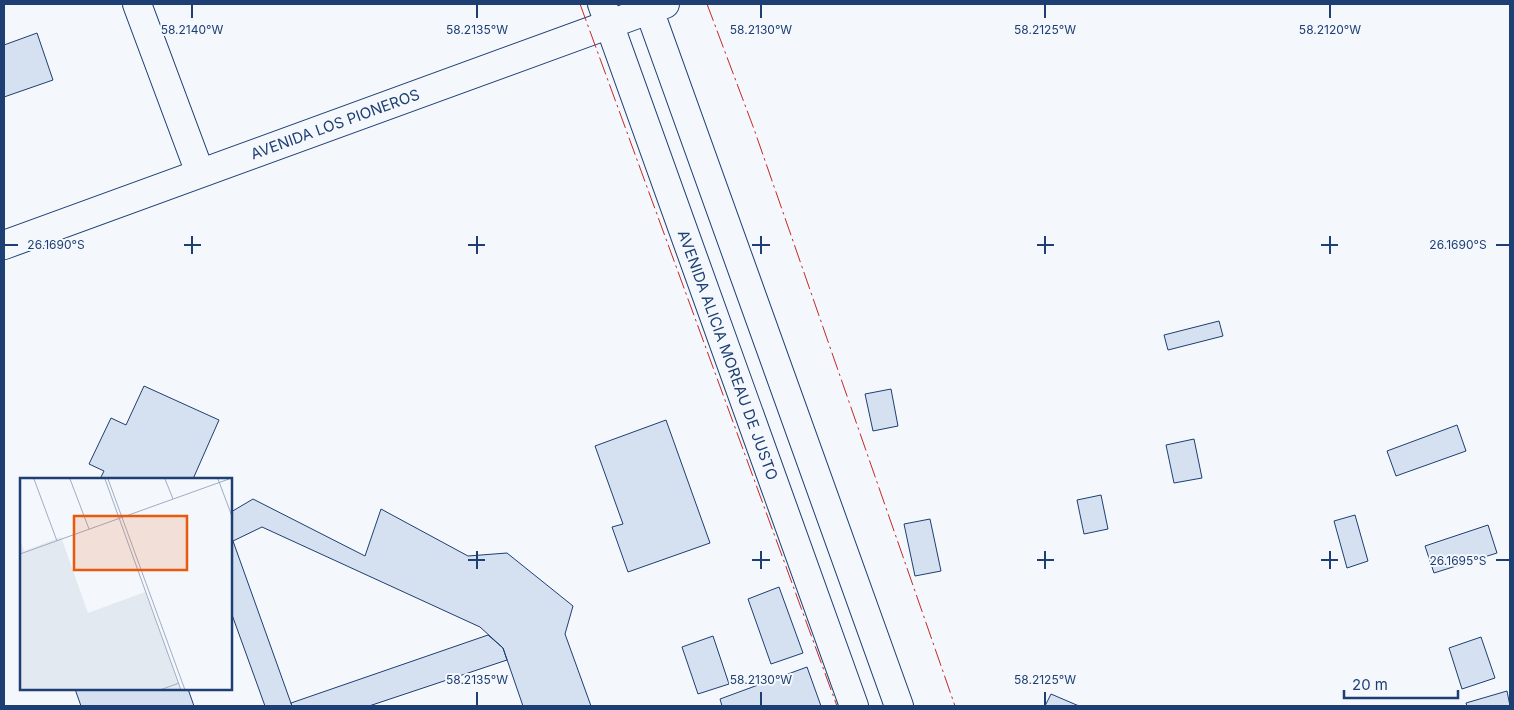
<svg xmlns="http://www.w3.org/2000/svg" width="1514" height="710" font-family="Inter,sans-serif">
<style>
.building{fill:#d5e0f0;stroke:#1d3f73}
.lines{fill:none;stroke-linecap:round;stroke-linejoin:round}
.minor-casing{stroke:#1d3f73;stroke-width:30}
.major-casing{stroke:#1d3f73;stroke-width:30}
.minor{stroke:#f4f7fb;stroke-width:28}
.major{stroke:#f4f7fb;stroke-width:28}
.power{stroke:#c62828;stroke-width:1;stroke-dasharray:18 4 2.5 4;stroke-linecap:butt}
.ticks{fill:none;stroke:#1d3f73;stroke-width:2}
.labels{text-anchor:middle;dominant-baseline:central;stroke-width:4;stroke-linejoin:round;paint-order:stroke}
.street-label{font-size:15px;fill:#1d3f73;stroke:#f4f7fb}
.inset-road{fill:none;stroke:#9eadc5;stroke-width:1}
.view{fill:#e8590c;fill-opacity:0.15;stroke:#e8590c;stroke-width:2.5}
.inset-edge{fill:none;stroke:#1d3f73;stroke-width:2.5}
.ticks-label{font-size:12px;text-anchor:middle;fill:#1d3f73;stroke:#f4f7fb;stroke-width:4;stroke-linejoin:round;paint-order:stroke}
</style>
<rect width="100%" height="100%" fill="#f4f7fb"/>
<path class="building" d="M37,33L53,80L4,97V45Z
M1219,321L1223,336L1168,350L1164,335Z
M144,386L219,420L193,479H100L104,471L89,464L111,418L126,425Z
M891,389L898,426L873,431L865,394Z
M666,420L710,543L628,572L612,527L623,524L595,446Z
M1457,425L1466,451L1396,476L1387,451Z
M1194,439L1202,478L1174,483L1166,445Z
M1101,495L1108,529L1084,534L1077,500Z
M253,499L365,556L381,509L468,556L507,553L573,606L565,634L591,706H523L503,648L480,627L262,527L233,541L292,706H265L231,612V512Z
M1355,515L1368,561L1347,568L1334,521Z
M930,519L941,571L915,576L904,524Z
M1488,525L1497,553L1434,573L1425,546Z
M779,587L803,653L771,664L748,599Z
M488,635L503,648L507,660L369,706H292L291,703Z
M713,636L729,684L698,694L682,647Z
M1481,637L1495,678L1462,689L1449,648Z
M807,667L821,706H722L720,699Z
M75,689H188L194,706H81Z
M1507,691L1510,706H1467L1466,703Z
M1051,694L1079,706H1045Z"/>
<g class="lines">
<g class="minor-casing">
<path id="minor" d="M137,4L200,173"/>
</g>
<g class="major-casing">
<path id="major" d="M602,4L854,706
M647,4L899,706
M4,245L665,4"/>
</g>
<use href="#minor" class="minor"/>
<use href="#major" class="major"/>
<path class="power" d="M580,4L837,706
M707,4L754,129L955,706"/>
</g>
<path class="ticks" d="M192,5V18M477,5V18M761,5V18M1045,5V18M1330,5V18M192,236V254M477,236V254M761,236V254M1045,236V254M1330,236V254M5,245H18M184,245H201M468,245H485M752,245H770M1037,245H1054M1321,245H1338M1496,245H1509M477,551V569M761,551V569M1045,551V569M1330,551V569M468,560H485M752,560H770M1037,560H1054M1321,560H1338M1496,560H1509M477,692V705M761,692V705M1045,692V705"/>
<g class="labels">
<g class="street-label">
<text transform="translate(335 124) rotate(-20)">AVENIDA LOS PIONEROS</text>
<text transform="translate(728 355) rotate(70)">AVENIDA ALICIA MOREAU DE JUSTO</text>
</g>
</g>
<g transform="translate(20 478)">
<rect width="212" height="212" fill="#f4f7fb"/>
<path d="M41,59L68,135L125,114L161,212H0V62L4,73Z" fill="#e3e9f0"/>
<path class="inset-road" d="M14,1L37,63M50,1L69,51M85,1L161,212M88,1L165,212M145,1L153,21M198,1L213,41M0,76L209,1M140,212L159,205"/>
<path class="view" d="M54,38H167V92H54Z"/>
<rect width="212" height="212" class="inset-edge"/>
</g>
<g class="ticks-label">
<text x="192" y="34">58.2140°W</text>
<text x="477" y="34">58.2135°W</text>
<text x="761" y="34">58.2130°W</text>
<text x="1045" y="34">58.2125°W</text>
<text x="1330" y="34">58.2120°W</text>
<text x="56" y="249">26.1690°S</text>
<text x="1458" y="249">26.1690°S</text>
<text x="1458" y="565">26.1695°S</text>
<text x="477" y="684">58.2135°W</text>
<text x="761" y="684">58.2130°W</text>
<text x="1045" y="684">58.2125°W</text>
</g>
<rect width="1514" height="710" fill="none" stroke="#1d3f73" stroke-width="10"/>
<path d="M1344 690v8h114v-8" fill="none" stroke="#1d3f73" stroke-width="2.5"/>
<text x="1352" y="690" font-size="15" fill="#1d3f73" stroke="#f4f7fb" stroke-width="4" paint-order="stroke">20 m</text>
</svg>
